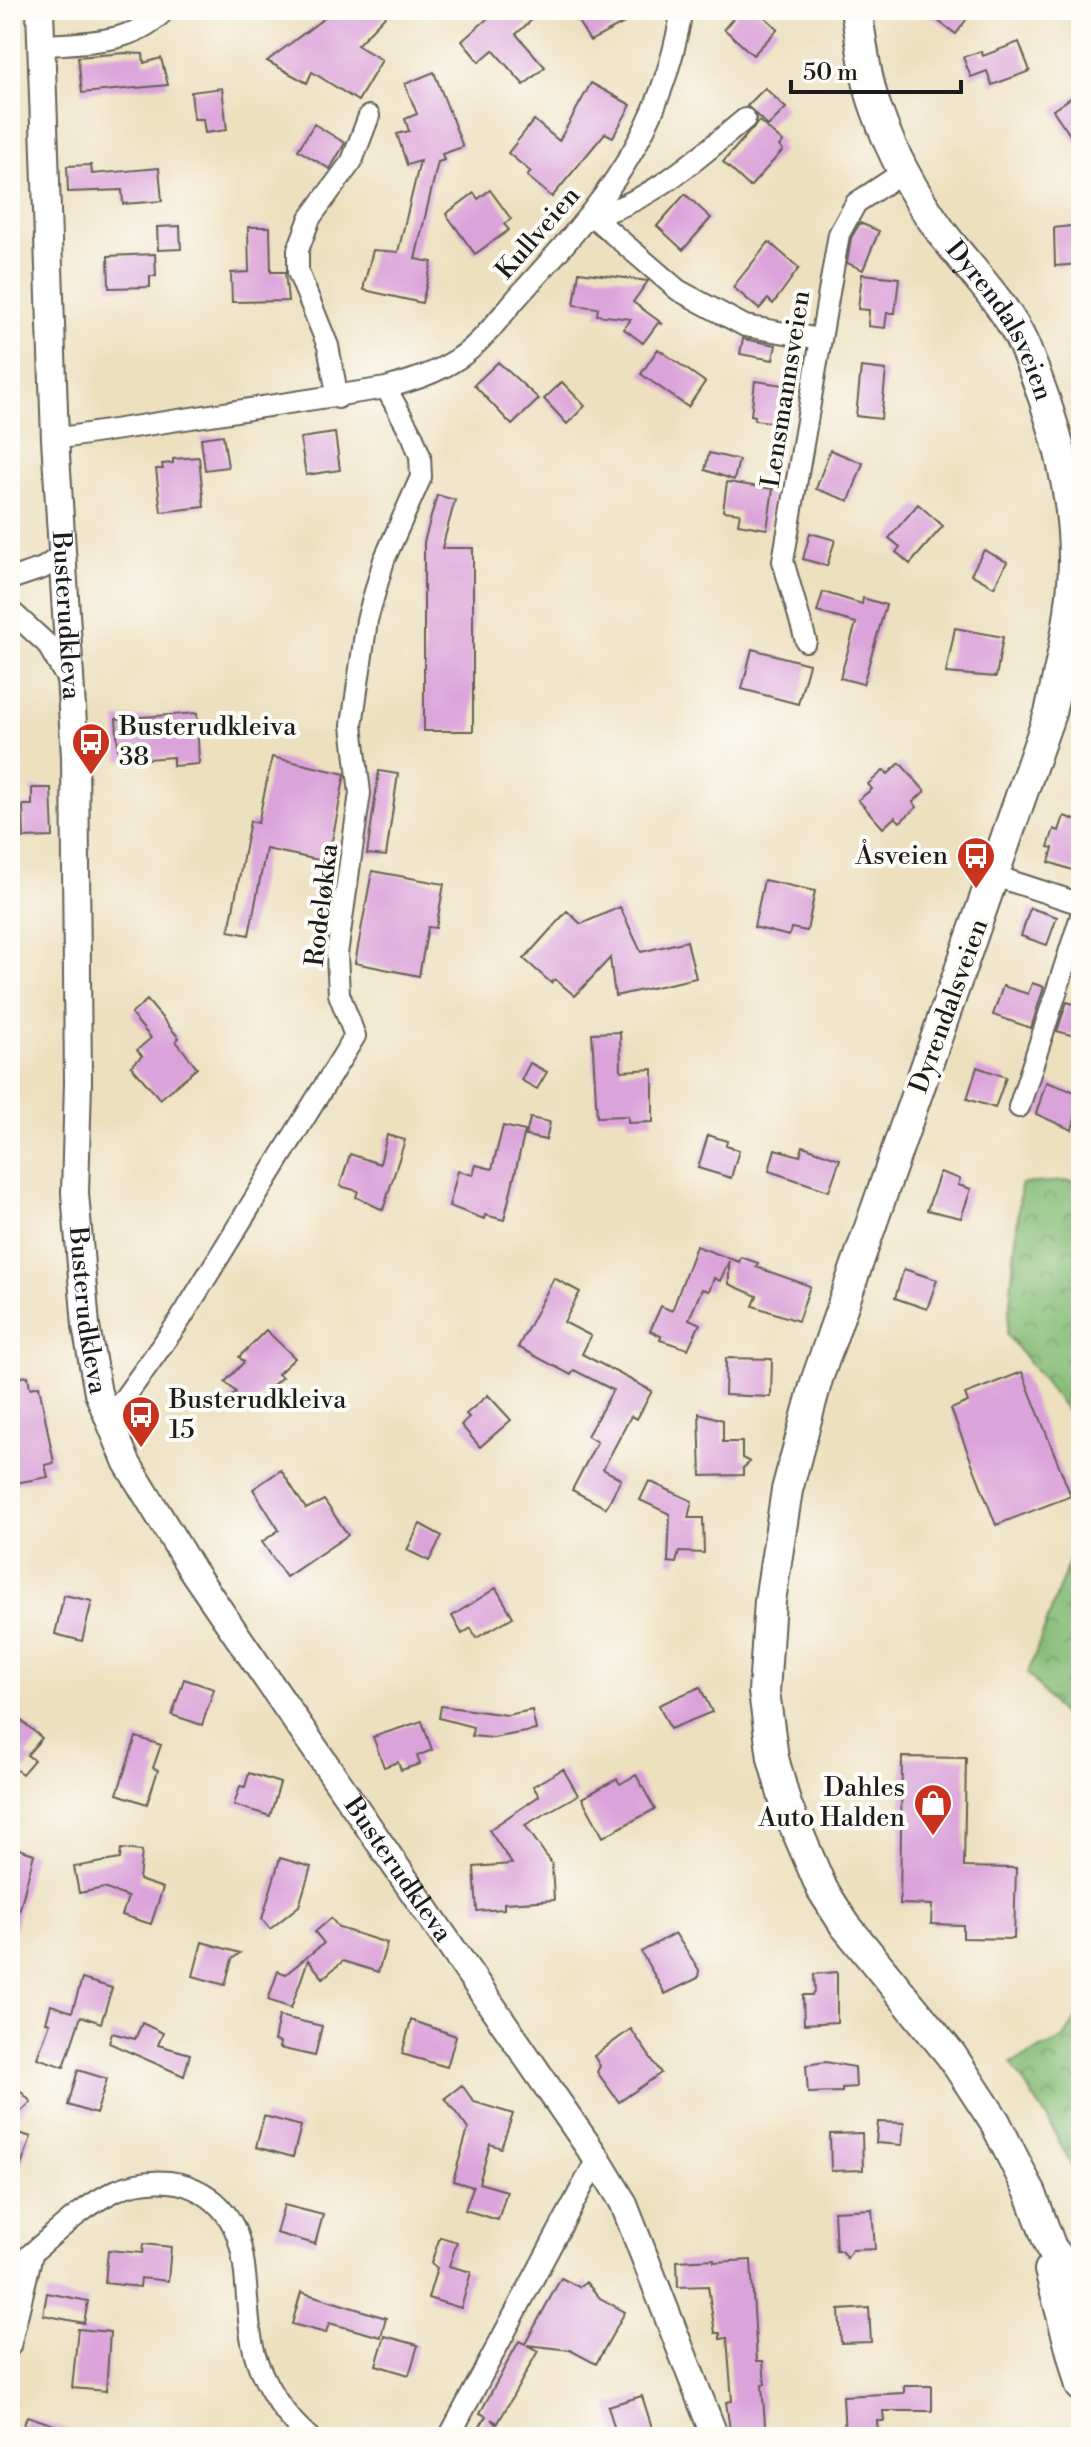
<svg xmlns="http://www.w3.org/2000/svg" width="1091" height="2447" font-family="'Libre Bodoni',serif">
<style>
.forest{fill:url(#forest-crowns);stroke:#516c4a;stroke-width:2}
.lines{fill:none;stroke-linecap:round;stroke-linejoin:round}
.stream{stroke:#6bc2e8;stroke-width:7}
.building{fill:#daa3d9}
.street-casing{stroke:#656155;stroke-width:24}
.secondary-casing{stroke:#656155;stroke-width:30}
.primary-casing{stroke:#656155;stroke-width:34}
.street{stroke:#fff;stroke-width:20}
.secondary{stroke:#fff;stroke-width:26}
.primary{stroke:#fff;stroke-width:30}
.labels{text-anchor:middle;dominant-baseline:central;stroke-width:8;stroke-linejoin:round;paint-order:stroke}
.street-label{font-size:26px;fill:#1c1c1c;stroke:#fdfcf7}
.poi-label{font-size:26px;fill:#1c1c1c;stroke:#fdfcf7;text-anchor:start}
</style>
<defs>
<pattern id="forest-crowns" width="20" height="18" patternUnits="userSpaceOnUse" patternTransform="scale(2)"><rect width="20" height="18" fill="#86bc77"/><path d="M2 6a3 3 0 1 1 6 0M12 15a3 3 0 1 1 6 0" fill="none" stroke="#6d9861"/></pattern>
</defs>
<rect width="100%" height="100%" fill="#fdfcf7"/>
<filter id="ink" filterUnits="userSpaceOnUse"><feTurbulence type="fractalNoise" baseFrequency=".0125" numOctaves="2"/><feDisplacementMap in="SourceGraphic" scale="16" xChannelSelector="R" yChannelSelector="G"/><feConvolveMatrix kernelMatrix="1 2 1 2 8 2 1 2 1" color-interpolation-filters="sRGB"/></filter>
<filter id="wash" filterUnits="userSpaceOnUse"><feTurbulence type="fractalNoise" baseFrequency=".006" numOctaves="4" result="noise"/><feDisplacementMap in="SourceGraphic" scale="32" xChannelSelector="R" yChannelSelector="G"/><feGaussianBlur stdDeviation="1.8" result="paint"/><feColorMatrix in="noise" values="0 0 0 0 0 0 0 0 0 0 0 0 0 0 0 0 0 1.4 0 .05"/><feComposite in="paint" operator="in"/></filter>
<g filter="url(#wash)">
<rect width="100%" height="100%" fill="#ede0bf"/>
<path class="forest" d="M1081,1180V1434L1075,1421L1007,1335L1021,1184Z
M1081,1529V1740L1028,1673Z
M1081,2012V2185L1047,2118L1011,2063L1063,2039Z"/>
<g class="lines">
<path class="stream" d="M1081,1316L1074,1384L1081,1388"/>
</g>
<g id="blocks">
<path class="building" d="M335,10H391L357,45L382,60L358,101L312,72L307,83L267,61Z
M497,10H543L516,34L545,67L524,85L493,50L479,62L462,41Z
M571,10H649L590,41Z
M740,10H757L778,29L753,55L724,29Z
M923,10H973L956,34Z
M1019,42L1030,71L992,85L987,71L971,77L963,57L981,51L983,56Z
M125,53L143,54L144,63L161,58L168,85L82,93L78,57Z
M434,72L463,147L442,154L444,160L438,162L415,259L432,262L422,303L364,290V285L373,250L398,252L420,161L407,165L397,134L409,131L405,119L417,114L405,84Z
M591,83L631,105L613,137L605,133L552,197L527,176L531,172L508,153L534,120L559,141Z
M222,88L227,130L205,133L203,119H194L191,92Z
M765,88L786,108L768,126L747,106Z
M1081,91V151L1053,110Z
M759,121L783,142L779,146L783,150L750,187L723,162Z
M314,124L345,143L330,169L298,150Z
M91,165L92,174L159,168L162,201L123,204L122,190L68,192L67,166Z
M490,190L511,219L504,224L509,230L475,254L446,214L474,193L478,199Z
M685,194L711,218L683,250L657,226Z
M860,223L879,231L863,270L847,263L851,238Z
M1079,225L1081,264L1055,266L1054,228Z
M180,226L181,249L158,250L157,227Z
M248,227H270L271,272H285L288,301L232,302L231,273L249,272Z
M769,242L799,268L773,304L768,299L759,309L733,287Z
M155,254L156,276H150V287L109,288L108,256Z
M579,272L648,281L633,302L663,324L658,323L643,343L624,329L631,319L597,315L598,308L574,305Z
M862,274L899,278L895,313H887L885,328L868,326L869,310L858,309Z
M743,339L776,345L773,360L740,354Z
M658,349L705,382L688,407L641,374Z
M498,362L539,399L512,425L474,385Z
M861,367L886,370L881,419L856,416Z
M755,381L791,386L786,420L781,419L780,423L754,420L755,416L751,415Z
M562,382L585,406L567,424L544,399Z
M335,433L340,470L306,475L300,438Z
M223,435L228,467L205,470L201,438Z
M830,450L863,463L849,501L816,489Z
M709,453L739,460L734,480L705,470Z
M199,457L204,507L161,512L156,469H163L162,464L173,463V459Z
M727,482L773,489L767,529L738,524L740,513L723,511Z
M437,495L455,500L442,548H473V731H424V542Z
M918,504L943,526L910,564L896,552L900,547L889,538Z
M810,533L835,540L827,566L803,559Z
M984,550L1007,562L994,587L971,574Z
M823,592L862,604L863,598L886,605L863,684L840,678L856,623L817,612Z
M955,628L1003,637L996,677L946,673Z
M752,649L809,664L798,704L742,689Z
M197,713L199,764L173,766V757L119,761L116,719Z
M272,757L345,774L328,862L266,849L249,935L229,931L250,821L258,823Z
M900,763L925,791L913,802L917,807L900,822L895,817L883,828L858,800L872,789L868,784L884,770L888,774Z
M379,771L398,774L386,856L367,854Z
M32,788H51L53,837L24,838L23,805H32Z
M1064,816L1081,822V873L1049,862L1053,848L1048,847L1054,829L1059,831Z
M372,871L444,884L436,928L428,927L419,976L355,963Z
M764,880L815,891L807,931L791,928L789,936L754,927Z
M620,907L641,952L687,941L696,978L615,996L610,958L575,996L555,979L551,983L524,959L567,911L581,924Z
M1030,908L1057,917L1047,945L1021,936Z
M1032,983L1044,987L1031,1028L993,1015L1003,986L1028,994Z
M147,1000L179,1038L176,1041L197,1068L160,1099L131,1066L142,1056L137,1050L151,1038L131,1014Z
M1067,1002L1081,1006V1038L1057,1031Z
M620,1032L621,1071L653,1069V1122L628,1123V1116L597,1117L592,1033Z
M530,1063L547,1072L537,1089L521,1080Z
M977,1067L1006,1077L995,1108L967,1099Z
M1046,1082L1081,1094L1072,1130L1036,1114Z
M530,1118L550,1122L546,1140L526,1136Z
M503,1126L525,1131L504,1220L485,1215L484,1219L449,1206L458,1171L473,1175L476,1165L492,1169Z
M387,1135L405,1140L383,1210L356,1197L358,1191L340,1186L350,1154L380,1164Z
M708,1135L727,1141L726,1146L739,1150L731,1178L698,1168Z
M803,1146L840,1159L829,1191L769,1171L775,1149L800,1156Z
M940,1172L960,1179L958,1185L971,1189L961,1218L927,1210Z
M696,1246L739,1262L741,1257L758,1263L756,1267L810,1286L798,1321L753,1306L757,1296L729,1284V1261L720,1281L714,1278L709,1291L702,1289L689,1319L700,1324L688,1349L660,1340L661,1336L650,1331L661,1306L672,1311Z
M904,1269L937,1280L927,1309L895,1298Z
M554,1278L580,1292L564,1322L591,1336L582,1354L652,1391L637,1419L631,1416L603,1469L621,1479L606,1508L572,1490L597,1442L587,1436L613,1390L574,1370L571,1375L518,1347Z
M266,1330L295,1358L278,1374L282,1377L242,1413L228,1400L236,1392L225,1382L244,1362L239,1357Z
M726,1358L772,1359L771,1397L725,1395Z
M1022,1372L1071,1496L996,1525L951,1409L968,1402L965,1394Z
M28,1376L30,1388L39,1386L54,1463L45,1465L48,1477L10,1484V1379Z
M488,1395L511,1420L480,1447L461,1425L469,1417L466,1414Z
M699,1413L723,1420V1442H742V1458L750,1462L743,1468V1475L701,1476Z
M281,1470L306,1509L324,1500L348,1535L286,1577L262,1542L279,1530L253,1489Z
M649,1481L692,1501L688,1518H703L704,1553L679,1552L676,1563L668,1562L670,1514L640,1500Z
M420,1524L442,1536L429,1561L407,1550Z
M496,1588L513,1617L476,1638L471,1628L462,1634L452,1616Z
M64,1595L92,1601L82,1641L55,1634Z
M184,1679L214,1689L202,1725L172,1715Z
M700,1687L712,1712L670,1729L659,1705Z
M441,1706L507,1715L532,1710L536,1730L493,1738L472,1736L473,1727L439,1718Z
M10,1711L42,1738L27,1755L34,1760L22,1774L15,1769L10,1775Z
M422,1721L432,1750L417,1756L420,1764L401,1770L398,1762L384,1767L373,1737Z
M136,1737L161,1745L153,1768L158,1770L147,1804L117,1794Z
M902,1757L966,1758L964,1867L1016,1868L1014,1939L963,1938V1925L931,1924L932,1905L900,1904Z
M563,1769L578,1795L525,1825L552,1864L554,1900L504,1903V1909L477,1911L474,1867L512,1864L489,1830L539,1796L533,1786Z
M249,1773L280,1783L270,1816L234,1805L240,1786L245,1787Z
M636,1775L655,1809L603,1837L582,1798L617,1779L620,1784Z
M10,1846L34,1854L14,1932L10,1931Z
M121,1849L142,1851L139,1880L163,1888L151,1924L122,1915L128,1897L104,1888L79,1893L74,1867L120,1859Z
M280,1858L311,1867L299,1906L270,1929L262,1919Z
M331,1918L339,1928L387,1943L378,1972L343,1961L323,1978L308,1960L291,2008L268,2000L278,1971L286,1974L324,1943L315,1932Z
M675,1933L699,1970L698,1978L665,1994L641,1952Z
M202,1942L240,1953L232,1959L225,1985L193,1976Z
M837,1972V2022L804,2024L803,1995H812L815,1991L814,1974Z
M82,1979L112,1988L101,2023L81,2016L64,2067L37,2058L50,2023L46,2022L51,2005L72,2012Z
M279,2016L322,2026L315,2056L279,2048L280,2042L274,2041Z
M411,2020L456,2036L447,2067L402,2054Z
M142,2023L163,2033L158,2045L190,2054L184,2076L109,2043L112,2033L135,2039Z
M631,2029L661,2073L619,2102L597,2072L600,2066L594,2056Z
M825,2062L855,2067L856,2087L842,2088V2092L808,2093L806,2065Z
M78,2070L107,2079L96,2114L68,2105Z
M10,2080L31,2102L10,2122Z
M462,2085L474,2102L513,2114L501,2148L490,2144L479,2183L507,2191L498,2220L465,2210L473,2187L453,2181L468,2129L445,2098Z
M264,2116L301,2126L293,2157L256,2147Z
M878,2122L904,2123L902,2145L876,2143Z
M10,2130L31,2137L13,2189H10Z
M862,2133L863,2170L831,2171L830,2134Z
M284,2205L323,2215L315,2244L276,2233Z
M872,2209L875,2249L852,2250L847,2258L841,2251H836L834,2211Z
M440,2237L457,2242L449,2266L471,2272L461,2308L428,2298L437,2268L431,2263Z
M143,2244L171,2247L168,2281L141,2278L140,2287L105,2283L108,2250L142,2253Z
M714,2259V2262L751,2260L757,2361H763L765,2384L762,2385L766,2437H731L726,2402L732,2401L727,2338L720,2339V2333H715L708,2286L678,2287L677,2261Z
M561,2278L579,2287L586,2282L600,2298L625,2312L596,2364L570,2350L527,2345L538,2351L498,2423L491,2419L508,2437H474L486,2416L480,2413L519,2341L525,2344Z
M301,2292L386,2318L381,2337L329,2323L326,2333L292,2324Z
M47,2293L88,2301L84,2323L43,2315Z
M869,2308L871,2342L841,2343L839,2310Z
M78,2329L110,2332L106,2391L72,2388Z
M385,2336L418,2345L409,2375L376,2365Z
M904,2386H932V2411H883L884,2421H877L878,2435L845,2436L843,2396L904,2393Z
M642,2396L655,2437H617L608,2406Z
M27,2416L81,2434L80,2437H20Z"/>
</g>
</g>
<g filter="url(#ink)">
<use href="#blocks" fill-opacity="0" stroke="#656155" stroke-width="2"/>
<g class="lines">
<g class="street-casing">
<path id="street" d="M41,46C86,41 133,45 165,10
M592,216L678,290L745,326L820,339
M592,216C650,203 700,156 745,119
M338,398L328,346L298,272V250L310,218L352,161L369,116
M55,439L386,388C411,381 437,373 459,358C483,342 503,313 522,292C605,201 661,135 682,10
M10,579L43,568L62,555
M10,610L47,644L70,684
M806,641L783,561L839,234L856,203L903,172
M995,876L1081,904
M1019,1107L1081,916
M108,1421L180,1320L355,1036L339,994L337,954L360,793L352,725L367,620L384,560L421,477L420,456L413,437L386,388
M10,2271C44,2245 78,2208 117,2190C140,2180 172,2178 195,2189C266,2222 234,2308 260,2369C271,2395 288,2419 309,2437
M10,2346L32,2254
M449,2437L597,2159"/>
</g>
<g class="secondary-casing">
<g id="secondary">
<path id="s1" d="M40,10L55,439L75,756L78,1082L75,1193L86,1326L98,1393L127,1463L192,1570L597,2159L623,2202L715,2437"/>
</g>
</g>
<g class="primary-casing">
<g id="primary">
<path id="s2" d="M856,10C862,43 865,80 877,111C892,154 915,196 942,233C970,270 1005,303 1024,346C1052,412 1075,491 1074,563C1073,614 1061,664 1050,713L817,1379L787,1490L770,1601L764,1692L773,1758L786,1805L822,1889L845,1925L951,2055L995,2122L1031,2194L1051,2248L1069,2271L1081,2305"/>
<path d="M1050,2270L1081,2386"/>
</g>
</g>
<use href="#street" class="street"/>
<use href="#secondary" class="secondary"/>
<use href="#primary" class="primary"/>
</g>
</g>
<defs>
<g id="bus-pin" transform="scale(2)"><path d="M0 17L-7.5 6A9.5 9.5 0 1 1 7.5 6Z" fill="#c8321e" stroke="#fdfcf7"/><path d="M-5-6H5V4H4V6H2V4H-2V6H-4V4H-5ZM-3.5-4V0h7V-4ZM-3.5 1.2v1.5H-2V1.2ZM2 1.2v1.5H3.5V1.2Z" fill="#fff"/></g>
<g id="shop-pin" transform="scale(2)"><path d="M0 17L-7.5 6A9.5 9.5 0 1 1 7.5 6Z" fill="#c8321e" stroke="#fdfcf7"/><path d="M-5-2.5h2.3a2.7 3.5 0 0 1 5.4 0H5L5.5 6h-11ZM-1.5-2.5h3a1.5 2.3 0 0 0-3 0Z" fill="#fff"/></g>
</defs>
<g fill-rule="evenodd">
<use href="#bus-pin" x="91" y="742"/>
<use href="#bus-pin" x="976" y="856"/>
<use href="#bus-pin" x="141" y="1415"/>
<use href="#shop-pin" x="933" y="1803"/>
</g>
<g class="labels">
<g class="street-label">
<text transform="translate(538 233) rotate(-49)">Kullveien</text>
<text stroke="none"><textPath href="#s2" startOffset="348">Dyrendalsveien</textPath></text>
<text transform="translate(786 389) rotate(-81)">Lensmannsveien</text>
<text stroke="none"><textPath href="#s1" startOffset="606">Busterudkleva</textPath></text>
<text transform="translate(322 905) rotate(-83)">Rodeløkka</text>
<text transform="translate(949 1006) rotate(-70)">Dyrendalsveien</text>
<text stroke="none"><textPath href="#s1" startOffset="1302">Busterudkleva</textPath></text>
<text stroke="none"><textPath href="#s1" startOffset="1950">Busterudkleva</textPath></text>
</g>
<g class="poi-label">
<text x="119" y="727">Busterudkleiva<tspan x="119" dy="30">38</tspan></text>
<text x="948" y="856" text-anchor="end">Åsveien</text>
<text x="169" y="1400">Busterudkleiva<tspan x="169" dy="30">15</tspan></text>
<text x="905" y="1788" text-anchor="end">Dahles<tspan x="905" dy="30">Auto Halden</tspan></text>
</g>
</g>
<rect width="1091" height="2447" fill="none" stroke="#fdfcf7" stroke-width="40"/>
<path d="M791 80v12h170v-12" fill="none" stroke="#1c1c1c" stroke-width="4"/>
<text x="803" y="80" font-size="24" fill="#1c1c1c" stroke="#fdfcf7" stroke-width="6" paint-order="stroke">50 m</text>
</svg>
